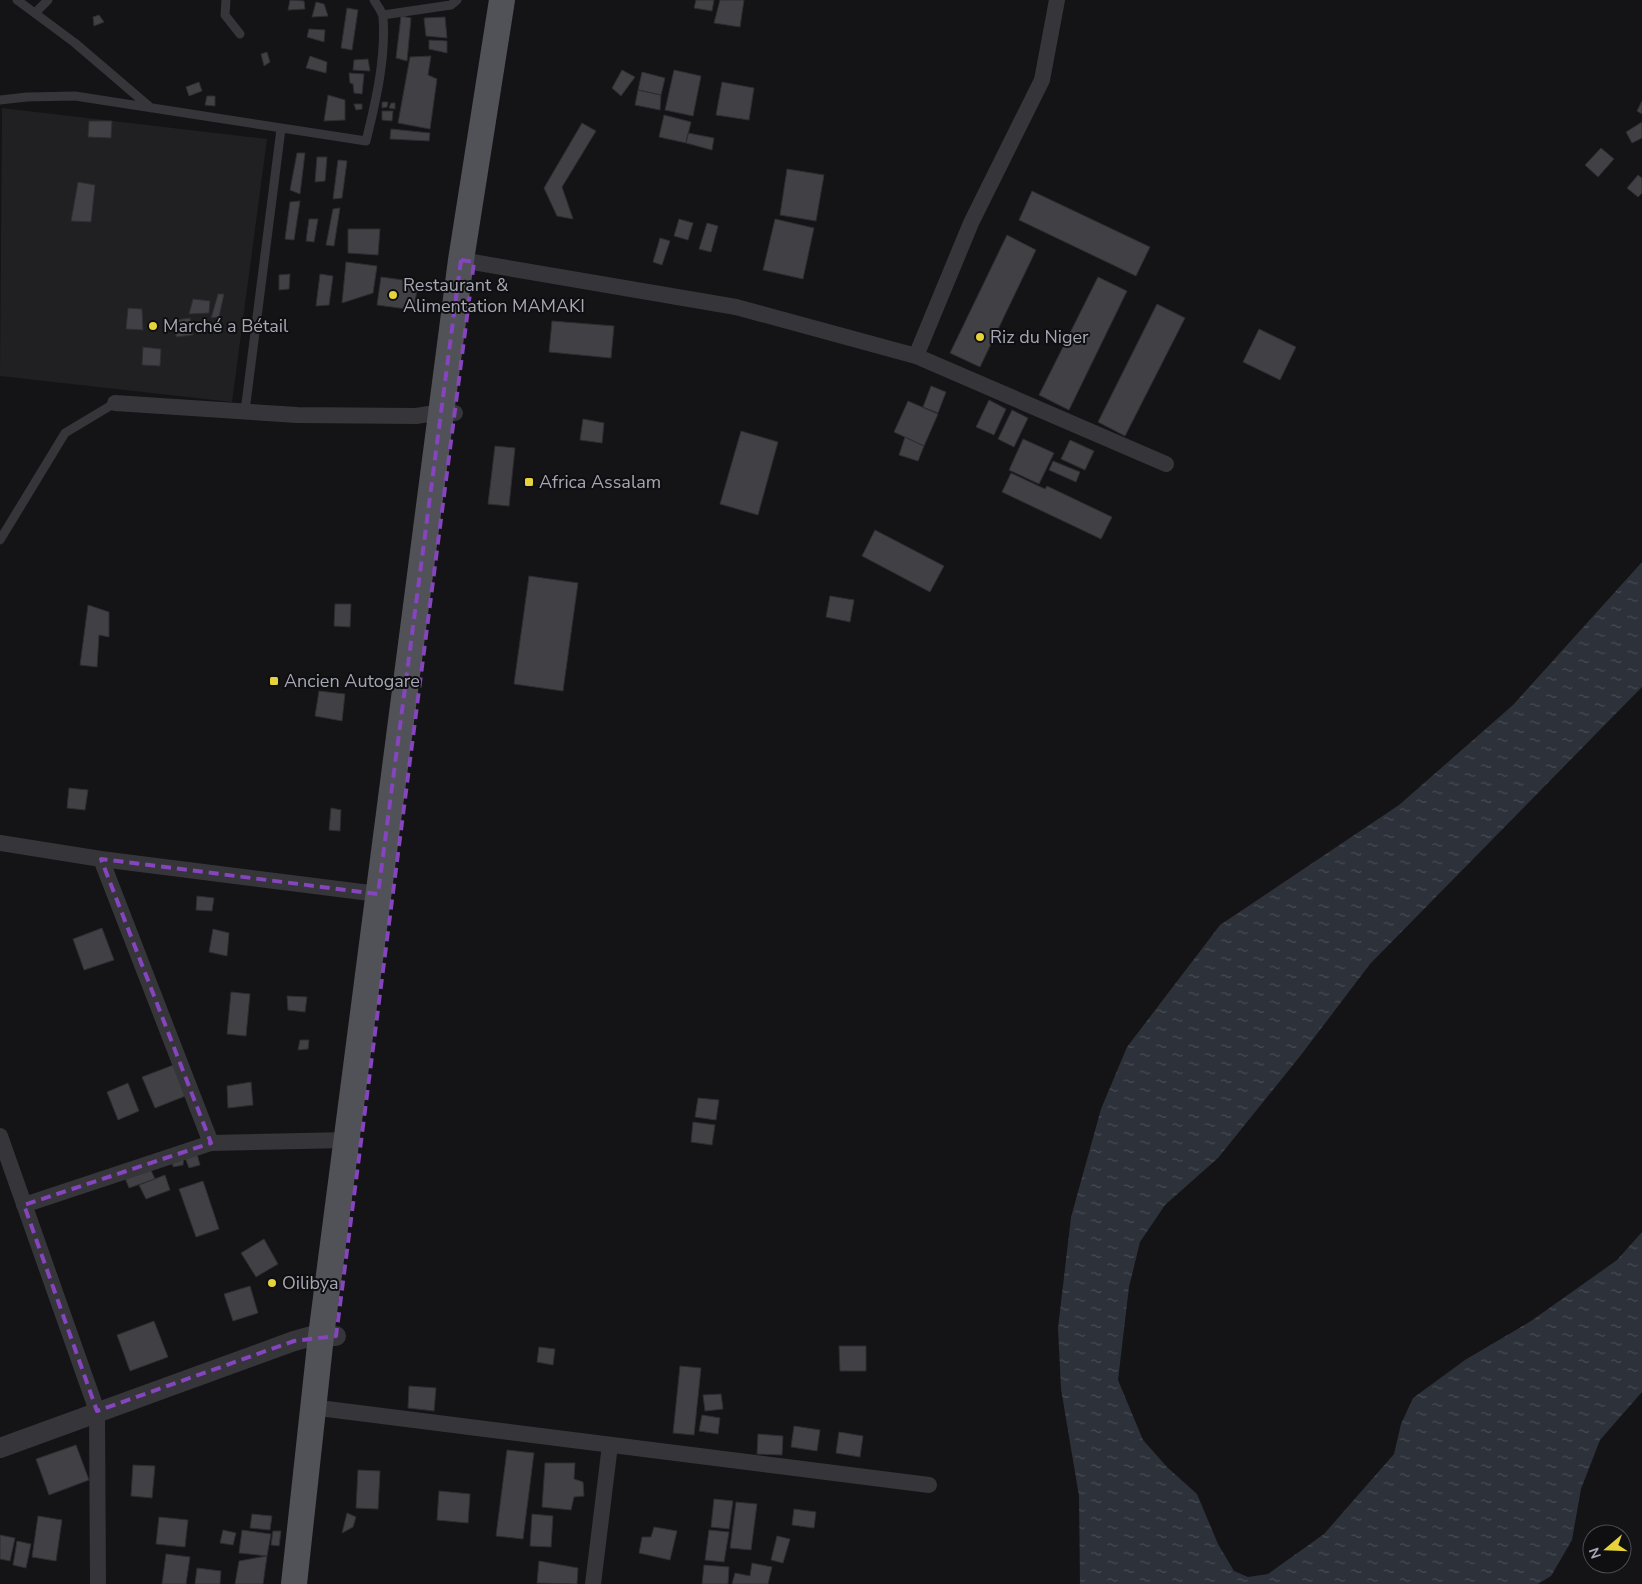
<svg xmlns="http://www.w3.org/2000/svg" width="1642" height="1584" font-family="'Nunito Sans',sans-serif">
<style>
.built{fill:#201f22}
.water{fill:url(#water-ripples)}
.building{fill:#404045;stroke:#2e2d31}
.lines{fill:none;stroke-linecap:round;stroke-linejoin:round}
.service{stroke:#35353a;stroke-width:9}
.minor{stroke:#35353a;stroke-width:16}
.tertiary{stroke:#35353a;stroke-width:20}
.primary{stroke:#515158;stroke-width:26}
.marked{fill:none;stroke:#8445bd;stroke-width:4;stroke-dasharray:10 6;stroke-linejoin:round}
.poi-dot{fill:#e6d23a;stroke:#0f0e10;stroke-width:2}
.labels{text-anchor:middle;dominant-baseline:central;stroke-width:4;stroke-linejoin:round;paint-order:stroke}
.poi-label{font-size:18px;fill:#a6a7b4;stroke:#0f0e10;text-anchor:start}
</style>
<defs>
<pattern id="water-ripples" width="26" height="14" patternUnits="userSpaceOnUse" patternTransform="scale(1.25)"><rect width="26" height="14" fill="#2c313a"/><path d="M2 4q2-2 4 0t4 0M15 11q2-2 4 0t4 0" fill="none" stroke="#484c54"/></pattern>
</defs>
<rect width="100%" height="100%" fill="#141315"/>
<path class="built" d="M2,108L267,139L232,402L0,376Z"/>
<path class="water" d="M1642,562V687L1370,964L1301,1055L1218,1158L1165,1205L1140,1242L1129,1287L1118,1380L1143,1440L1168,1468L1197,1494L1218,1544L1234,1571L1248,1577L1268,1574L1324,1534L1394,1454L1401,1424L1413,1398L1465,1360L1531,1321L1617,1260L1642,1232V1392L1600,1440L1581,1489L1572,1540L1551,1576L1538,1584H1080L1079,1496L1061,1389L1058,1328L1071,1217L1101,1109L1127,1047L1220,925L1399,805L1513,705Z"/>
<path class="building" d="M290,0L304,1L305,9L288,10Z
M696,0H714L712,11L694,8Z
M720,0H744L740,27L714,23Z
M316,2L324,4L328,16L312,17Z
M347,8L358,10L352,50L341,48Z
M99,15L104,22L94,26L93,17Z
M401,16L411,18L407,61L396,58Z
M445,17L447,38L426,36L424,18Z
M309,29L325,30L324,42L307,37Z
M429,40L447,41V53L429,49Z
M267,52L270,62L264,66L261,54Z
M310,56L327,62L326,73L306,68Z
M431,56L428,75L437,79L430,129L398,123L410,57Z
M368,59L370,71L353,70L354,60Z
M622,70L635,77L621,96L612,88Z
M674,70L701,76L693,116L665,110Z
M642,72L665,78L661,95L638,90Z
M349,73L364,74L362,94L354,93L353,84L350,83Z
M199,82L202,91L189,96L186,87Z
M722,82L754,88L749,120L716,115Z
M638,90L661,95L660,110L635,105Z
M328,95L345,100V120L324,121Z
M207,96H215V106L205,105Z
M1642,101V114L1637,111Z
M382,102H388L387,107L382,108Z
M391,103H395V109L389,108Z
M354,104H362V109L356,110Z
M382,111H393L392,121L382,120Z
M664,115L691,122L686,143L659,137Z
M89,121H112L111,138L88,137Z
M1642,122V138L1632,143L1626,132Z
M582,123L596,131L562,187L573,219L557,216L544,188Z
M391,129L430,133L429,141L390,139Z
M688,133L714,138L712,150L686,143Z
M1601,148L1614,159L1598,177L1585,165Z
M297,153H305L300,194L290,190Z
M317,157H327L325,181L315,182Z
M338,160L347,161L342,198L333,199Z
M787,169L824,175L816,221L780,215Z
M1638,175L1642,178V193L1638,197L1627,188Z
M78,182L95,185L91,222L71,221Z
M1032,191L1150,247L1136,276L1019,220Z
M300,201L294,240L285,239L290,202Z
M340,208L334,246L326,245L333,209Z
M309,219H318L314,242L306,241Z
M679,219L693,223L688,240L674,236Z
M775,219L814,228L803,279L763,270Z
M707,223L718,226L711,252L699,249Z
M348,229H380L378,255L348,253Z
M1007,235L1036,250L980,367L950,353Z
M660,238L670,241L662,265L653,262Z
M346,262L377,266L373,293L342,303Z
M290,274L289,289L279,290V275Z
M320,274L333,276L329,305L316,306Z
M381,277L418,282L414,310L377,305Z
M1098,277L1127,291L1069,410L1039,395Z
M218,294H224L219,317L211,318Z
M193,299L210,301L209,313L189,314Z
M1157,304L1185,318L1125,436L1098,422Z
M128,308L142,309L143,330L126,329Z
M190,318L193,335L176,337L175,320Z
M552,321L614,326L611,358L549,352Z
M1259,329L1296,347L1280,380L1243,362Z
M143,347L161,349L160,366L142,365Z
M931,386L946,392L938,413L923,407Z
M989,400L1006,409L994,435L976,427Z
M908,401L938,414L924,446L894,432Z
M1012,410L1028,418L1014,447L998,439Z
M583,419L604,423L602,443L580,440Z
M741,431L778,442L758,515L720,504Z
M905,437L924,446L918,461L899,455Z
M1023,439L1054,453L1039,484L1009,470Z
M1070,440L1094,451L1085,470L1061,459Z
M495,446L515,448L509,506L488,504Z
M1053,461L1080,472L1076,482L1049,470Z
M1011,473L1045,489L1047,486L1112,517L1101,539L1002,492Z
M875,530L944,566L930,592L862,556Z
M529,576L578,583L563,691L514,684Z
M830,596L854,600L850,622L826,617Z
M335,604H351L350,627L334,626Z
M88,605L109,612V637L99,635L97,667L80,665Z
M319,691L345,694L342,721L315,716Z
M69,788L88,790L85,810L67,808Z
M331,808L341,810L340,831L329,830Z
M197,896L214,898L212,911L196,910Z
M102,928L114,960L84,970L73,939Z
M213,929L229,933L227,956L209,952Z
M231,992L250,994L246,1036L227,1034Z
M287,996L307,997L305,1012L288,1010Z
M300,1040H309L308,1049L298,1050Z
M176,1064L188,1095L155,1108L142,1077Z
M251,1082L253,1105L228,1108L227,1086Z
M128,1083L139,1111L118,1120L107,1092Z
M698,1098L719,1100L716,1120L695,1117Z
M693,1122L715,1125L712,1145L691,1142Z
M197,1154L200,1165L189,1168L184,1155Z
M184,1155L183,1165L173,1167L172,1158Z
M150,1168L155,1179L129,1188L125,1178Z
M165,1175L170,1190L146,1199L139,1185Z
M203,1181L219,1229L196,1237L179,1189Z
M264,1239L278,1264L256,1277L241,1253Z
M250,1286L258,1313L233,1321L224,1294Z
M154,1321L168,1357L130,1371L117,1335Z
M839,1346H866V1371H840Z
M539,1347L555,1349L553,1365L537,1362Z
M680,1366L701,1368L694,1435L673,1433Z
M409,1386L436,1388L434,1411L408,1408Z
M721,1394L723,1409L705,1411L703,1395Z
M702,1415L720,1418L718,1434L699,1431Z
M794,1426L820,1430L817,1451L791,1447Z
M839,1432L863,1436L860,1457L836,1453Z
M758,1434L783,1436L782,1455L757,1454Z
M76,1445L89,1480L49,1495L36,1459Z
M507,1450L534,1453L523,1539L496,1536Z
M545,1463H575L574,1479L583,1482L584,1496L574,1497L571,1510L542,1507Z
M133,1465L155,1466L152,1498L131,1496Z
M358,1470L380,1471L378,1509L356,1508Z
M439,1491L470,1494L468,1523L437,1520Z
M714,1499L733,1501L729,1529L711,1527Z
M736,1502L757,1504L751,1550L730,1548Z
M794,1509L816,1512L814,1528L792,1525Z
M347,1513L356,1517L353,1527L342,1533Z
M252,1514L272,1516L270,1530L250,1528Z
M532,1514L553,1516L551,1547L530,1546Z
M38,1516L62,1520L56,1561L32,1557Z
M159,1517L188,1520L185,1547L156,1544Z
M654,1527L677,1531L670,1560L639,1553L642,1537H651Z
M223,1530L236,1533L233,1545L220,1543Z
M242,1530L271,1534L267,1556L239,1553Z
M709,1530L729,1532L724,1562L705,1560Z
M273,1531H281L279,1546L271,1545Z
M0,1535L15,1538L10,1561L0,1559Z
M777,1536L790,1539L783,1563L771,1560Z
M17,1541L31,1544L26,1568L13,1565Z
M166,1554L190,1557L186,1584H162Z
M267,1556L263,1584H235L239,1561Z
M539,1561L578,1568L577,1584L537,1583Z
M752,1563L772,1567L768,1584H732L735,1573L750,1576Z
M704,1565L729,1567L728,1584H702Z
M197,1568L221,1571L220,1584H195Z"/>
<g class="lines">
<path class="service" d="M17,0L75,43L151,108
M226,0L225,15L240,34
M35,13L48,0
M383,15L451,5L457,0
M0,100L27,97L75,96L366,141C376,101 386,58 383,17C382,11 377,5 374,0
M245,411L281,129
M0,540L65,433L115,403"/>
<path class="minor" d="M461,260L736,307L916,356L1166,464
M916,356L971,223L1042,80L1057,0
M115,403L297,415L416,416L442,412L455,413
M0,843L101,859L378,894
M101,859L211,1143
M0,1136L97,1411L98,1584
M24,1205L211,1143L348,1140
M327,1409L929,1485
M593,1584L610,1445"/>
<path class="tertiary" d="M0,1448L294,1341L312,1336H336"/>
<path class="primary" d="M294,1584L321,1336L461,260L502,0"/>
</g>
<path class="marked" d="M461,260L474,262L336,1336L294,1341L97,1411L24,1205L211,1143L101,859L378,894Z"/>
<g class="poi-dot">
<circle cx="393" cy="295" r="5"/>
<circle cx="153" cy="326" r="5"/>
<circle cx="980" cy="337" r="5"/>
<rect x="524" y="477" width="10" height="10" rx="2.5"/>
<rect x="269" y="676" width="10" height="10" rx="2.5"/>
<circle cx="272" cy="1283" r="5"/>
</g>
<g class="labels">
<g class="poi-label">
<text x="403" y="285">Restaurant &amp;<tspan x="403" dy="21">Alimentation MAMAKI</tspan></text>
<text x="163" y="326">Marché a Bétail</text>
<text x="990" y="337">Riz du Niger</text>
<text x="539" y="482">Africa Assalam</text>
<text x="284" y="681">Ancien Autogare</text>
<text x="282" y="1283">Oilibya</text>
</g>
</g>
<g transform="translate(1607 1549) rotate(251)"><circle r="24" fill="#0f0e10" stroke="#4b4b52"/>
<path d="M0-4L9 19L0 12L-9 19Z" fill="#e6d23a"/>
<text y="-8" font-size="14" font-weight="bold" text-anchor="middle" fill="#a6a7b4">N</text>
</g>
</svg>
